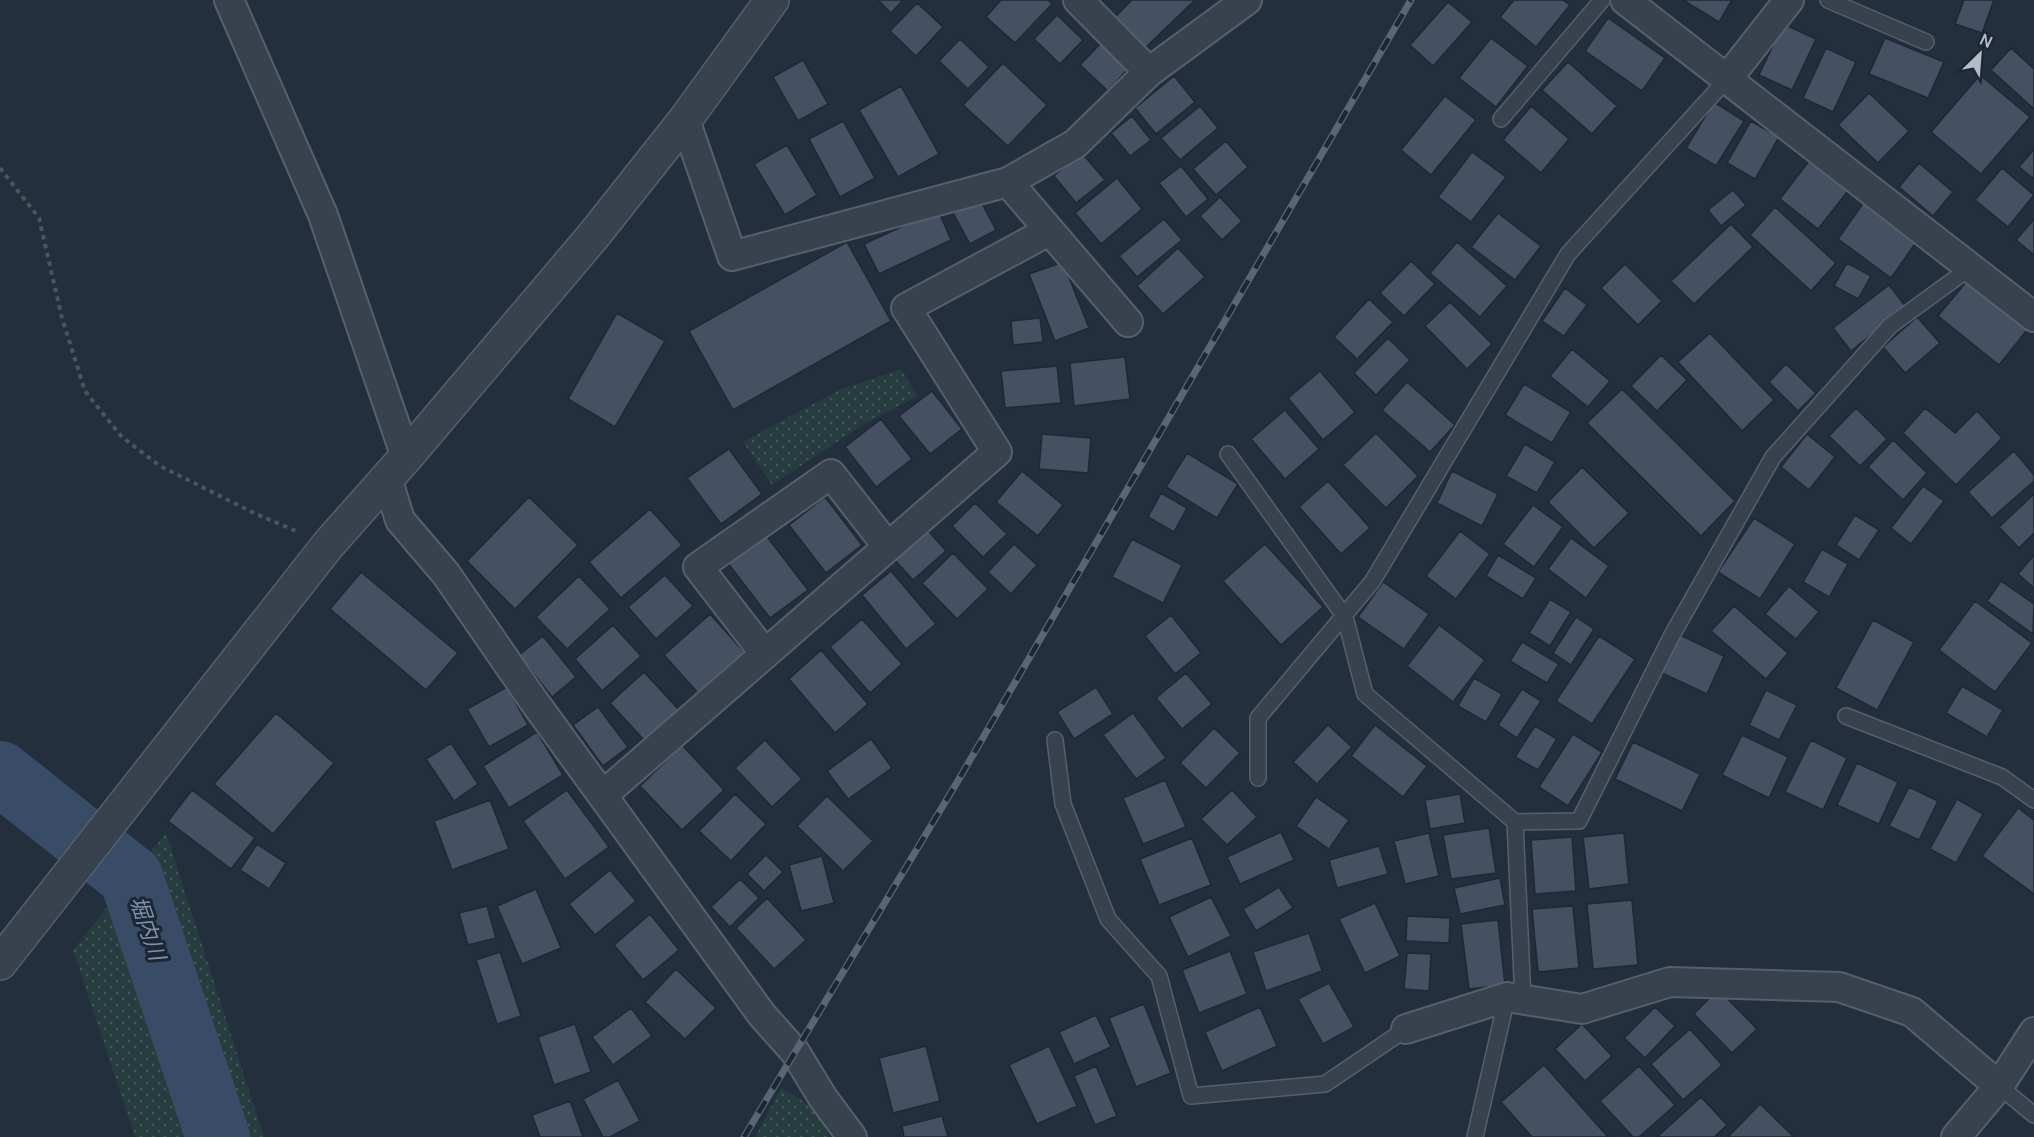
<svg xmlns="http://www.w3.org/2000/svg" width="2034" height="1137" font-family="Manrope,'Noto Sans JP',sans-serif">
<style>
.grass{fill:url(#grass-dots)}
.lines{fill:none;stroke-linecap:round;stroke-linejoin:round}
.river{stroke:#394c67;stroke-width:64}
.building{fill:#455162;stroke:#1f2835;stroke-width:1.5}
.service-casing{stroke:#565f6c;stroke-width:18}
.minor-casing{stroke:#565f6c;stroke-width:32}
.tertiary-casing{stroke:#565f6c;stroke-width:36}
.path{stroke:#44595c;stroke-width:4;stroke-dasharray:4.5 4.5;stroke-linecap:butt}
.service{stroke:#38414e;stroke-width:15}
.minor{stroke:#38414e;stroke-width:28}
.tertiary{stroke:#38414e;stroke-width:33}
.rail-casing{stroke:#5a6575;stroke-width:7}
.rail{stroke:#1d2633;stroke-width:4.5;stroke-dasharray:14;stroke-linecap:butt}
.labels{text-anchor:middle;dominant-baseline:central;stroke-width:6;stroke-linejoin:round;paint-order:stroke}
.water-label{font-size:22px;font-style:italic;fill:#7c92b1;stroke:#1d2633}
</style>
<defs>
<pattern id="grass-dots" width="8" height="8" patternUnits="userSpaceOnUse" patternTransform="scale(1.5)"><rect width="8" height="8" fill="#263c3f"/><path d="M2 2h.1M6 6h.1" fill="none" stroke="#435659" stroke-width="1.8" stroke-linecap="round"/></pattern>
</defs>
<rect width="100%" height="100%" fill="#242f3e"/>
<path class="grass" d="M901,369L918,396L864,424L772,485L743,442L839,390Z
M166,833L264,1137H135L73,950Z
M781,1088C806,1103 819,1108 829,1137H755Z"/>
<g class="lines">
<path class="river" d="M0,773L131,877L218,1137"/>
</g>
<path class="building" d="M878,0H903L891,13Z
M1001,0H1048L1052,4L1015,43L986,17Z
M1132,0H1195L1145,48L1115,17Z
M1514,0H1563L1570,5L1536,47L1500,17Z
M1683,0H1732L1719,22Z
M1964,0H1994L1982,33L1955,24Z
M1448,2L1472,22L1433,66L1410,45Z
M917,3L943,27L916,56L890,31Z
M1057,15L1083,40L1060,64L1034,39Z
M1608,18L1665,58L1642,91L1585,51Z
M1783,24L1816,39L1792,90L1759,75Z
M1491,38L1528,66L1496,107L1459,78Z
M1885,38L1944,62L1928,98L1869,74Z
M960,39L989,67L968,89L939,61Z
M1101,43L1128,69L1108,91L1080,65Z
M1826,48L1856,62L1833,112L1803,98Z
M2011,48L2034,69V109L1991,70Z
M803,60L828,104L798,121L773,77Z
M1568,62L1617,106L1592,134L1542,90Z
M1003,63L1047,105L1008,146L963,105Z
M1980,75L2030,117L1981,174L1931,132Z
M1174,76L1195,102L1156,134L1135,108Z
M901,86L939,154L898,177L859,110Z
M1869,93L1909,131L1878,163L1838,125Z
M1445,96L1476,120L1431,175L1401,150Z
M1714,102L1744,121L1716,166L1686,148Z
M1200,106L1218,128L1180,160L1161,138Z
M1531,106L1569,139L1541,173L1503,140Z
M1132,116L1151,140L1130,156L1111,133Z
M843,121L875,178L840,197L809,139Z
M1751,121L1779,137L1755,179L1727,163Z
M1226,141L1248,167L1216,195L1193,169Z
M787,145L817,195L785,215L754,164Z
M2034,149V179L2019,167Z
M1081,152L1105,180L1076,203L1054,176Z
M1472,152L1506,177L1471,222L1438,197Z
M1809,161L1848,191L1818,229L1780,199Z
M1919,163L1953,192L1933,216L1899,187Z
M1181,166L1208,199L1186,217L1159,183Z
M2002,168L2034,195L2008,227L1975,200Z
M1117,178L1142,209L1101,244L1075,213Z
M1733,190L1746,205L1721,226L1708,210Z
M1220,197L1242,221L1222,240L1200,216Z
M980,200L996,230L970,244L953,213Z
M1864,202L1917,241L1891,278L1838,239Z
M1775,207L1836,263L1811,291L1750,235Z
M938,210L951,240L879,274L864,244Z
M1498,213L1541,246L1515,280L1471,247Z
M1164,219L1182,240L1137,277L1119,256Z
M2034,219V255L2016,240Z
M1731,224L1753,247L1694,304L1671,281Z
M847,242L891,321L733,410L689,331Z
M1457,242L1507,286L1480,317L1430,273Z
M1178,248L1205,277L1163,314L1137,286Z
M1411,261L1435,284L1404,316L1380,293Z
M1063,262L1089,328L1055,341L1029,274Z
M1847,263L1871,276L1858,299L1834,286Z
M1625,264L1662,301L1638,325L1601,288Z
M1966,282L2027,330L1999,365L1938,316Z
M1889,285L1906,307L1851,351L1833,328Z
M1565,288L1587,305L1564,336L1542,321Z
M1369,299L1393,322L1357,359L1334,337Z
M1450,302L1492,344L1467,369L1425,326Z
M617,313L665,341L615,427L568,399Z
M1917,317L1940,343L1905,373L1883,347Z
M1040,318L1043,342L1013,345L1011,321Z
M1710,333L1774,400L1742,431L1678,362Z
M1388,338L1410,360L1376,395L1354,373Z
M1572,349L1610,381L1588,407L1550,376Z
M1661,355L1687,380L1657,411L1631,386Z
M1125,357L1130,399L1074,406L1070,363Z
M1786,364L1816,393L1798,411L1769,382Z
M1057,366L1061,403L1005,408L1001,371Z
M1320,371L1355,412L1323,440L1288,398Z
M1407,382L1455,425L1430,452L1382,410Z
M1524,384L1571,412L1552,443L1505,415Z
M1622,389L1735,501L1701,536L1587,423Z
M932,391L962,429L930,454L899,416Z
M1856,408L1887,439L1860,466L1829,436Z
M1925,408L1955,433L1977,411L2002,438L1956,485L1903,433Z
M1285,410L1319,449L1285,479L1251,439Z
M881,419L912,459L876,487L845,447Z
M1376,433L1418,476L1386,508L1343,465Z
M1042,434L1091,438L1088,473L1039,469Z
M1807,434L1835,457L1809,490L1781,467Z
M1893,440L1927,473L1903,500L1868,467Z
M1525,444L1555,462L1537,493L1506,476Z
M729,449L762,494L721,524L687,478Z
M2014,451L2034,475V481L1992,518L1968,492Z
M1187,453L1238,484L1217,518L1166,487Z
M1582,467L1629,513L1594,548L1548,502Z
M1022,471L1063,505L1038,536L996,502Z
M1452,471L1498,494L1482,526L1437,503Z
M1328,481L1370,528L1341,554L1299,507Z
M1923,486L1944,501L1911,544L1891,528Z
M1161,493L1187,508L1174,532L1148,517Z
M2034,494V533L2019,548L1999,527Z
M529,497L578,545L515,609L467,561Z
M825,497L862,545L826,573L789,525Z
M975,503L1007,534L983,557L952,526Z
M1533,505L1563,527L1534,567L1503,544Z
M650,509L682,545L621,598L589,562Z
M1855,515L1879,530L1859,560L1836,545Z
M1754,518L1795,544L1760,599L1718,572Z
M925,527L946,551L913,580L892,557Z
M1460,531L1490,554L1456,599L1426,576Z
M765,534L808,590L770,618L727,562Z
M1571,538L1609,566L1586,598L1548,569Z
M1132,539L1182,565L1163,603L1112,577Z
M1014,544L1037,565L1011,594L988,572Z
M1265,544L1323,607L1281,645L1223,581Z
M1822,549L1848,564L1829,597L1803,582Z
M953,553L988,589L957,619L922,583Z
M1498,555L1536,578L1523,599L1486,576Z
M2034,555V588L2018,574Z
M891,571L936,624L906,649L862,595Z
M361,572L458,653L426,690L330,609Z
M665,575L693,606L656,639L628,607Z
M579,576L610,609L567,649L536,617Z
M2001,581L2034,604L2033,634L1987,601Z
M1383,582L1429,614L1404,649L1358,617Z
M1789,586L1819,612L1796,639L1765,614Z
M1550,599L1571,612L1550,646L1529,633Z
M1975,601L2032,643L1995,692L1939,650Z
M1734,606L1788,653L1766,679L1711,631Z
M710,614L745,653L699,694L664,655Z
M1171,615L1201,653L1175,674L1145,636Z
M1576,617L1594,629L1571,665L1553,653Z
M862,619L902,664L870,693L830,647Z
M1873,620L1914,642L1877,710L1836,688Z
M613,625L641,656L602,691L575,659Z
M1439,625L1485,660L1453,702L1407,666Z
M1680,635L1724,656L1707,694L1662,673Z
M543,636L576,677L552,697L519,655Z
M1599,636L1635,659L1592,724L1556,701Z
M1522,642L1559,664L1547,683L1510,661Z
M821,650L868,704L835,733L789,679Z
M644,672L679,710L645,741L610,703Z
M1186,673L1212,704L1182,729L1156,698Z
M1474,678L1502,694L1486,722L1458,706Z
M1962,686L2003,710L1987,737L1946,713Z
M507,687L528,725L489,747L467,709Z
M1096,687L1113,714L1074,739L1057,712Z
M1522,689L1541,701L1517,738L1498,725Z
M1766,690L1797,705L1779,740L1749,725Z
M598,707L628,747L603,766L573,725Z
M276,713L334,763L273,834L214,784Z
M1133,713L1166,758L1136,779L1103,735Z
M1328,725L1352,747L1317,784L1293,762Z
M1375,725L1427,766L1403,797L1351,756Z
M1535,726L1557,739L1538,770L1515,757Z
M1214,728L1240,753L1206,788L1180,763Z
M537,732L563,775L509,808L483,766Z
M1573,734L1602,752L1568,806L1539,787Z
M1742,735L1788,757L1769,798L1722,775Z
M871,739L892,768L848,799L827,771Z
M765,740L802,779L772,807L735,768Z
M1811,740L1847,758L1823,810L1785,792Z
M1633,742L1700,774L1682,811L1615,779Z
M451,743L478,784L454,801L426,759Z
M682,745L724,790L682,830L640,786Z
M1857,763L1898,782L1879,824L1837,805Z
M1165,780L1186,827L1143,844L1123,798Z
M1909,787L1938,801L1919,840L1889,826Z
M192,790L255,838L231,869L168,821Z
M567,790L609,847L565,879L523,821Z
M1232,790L1257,817L1227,845L1201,819Z
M735,794L766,824L731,861L699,831Z
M1460,794L1465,823L1430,829L1425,800Z
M827,796L873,841L843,871L797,826Z
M1316,797L1349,820L1329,849L1296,826Z
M1957,799L1983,814L1956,863L1930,849Z
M490,800L509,849L452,870L434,821Z
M2018,808L2034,820V894L1982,856Z
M1489,828L1496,873L1451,879L1443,835Z
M1281,832L1294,860L1240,884L1227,857Z
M1429,833L1439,876L1405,884L1394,841Z
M1624,833L1629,884L1589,889L1583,837Z
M1572,837L1576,891L1535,894L1531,840Z
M1192,838L1211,885L1159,905L1140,859Z
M257,844L286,863L269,889L240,870Z
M1379,846L1388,874L1337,888L1329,860Z
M766,855L783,872L764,891L747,874Z
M822,856L834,903L801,911L789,865Z
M610,870L636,901L595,935L569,904Z
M1500,878L1505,905L1460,914L1454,888Z
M740,879L759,898L730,927L711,907Z
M1279,887L1293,908L1256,931L1243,909Z
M536,889L561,948L522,964L497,906Z
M1211,897L1231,936L1188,957L1169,917Z
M767,898L806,940L774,969L736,928Z
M1632,900L1638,965L1593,969L1587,904Z
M1375,903L1400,956L1365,973L1339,919Z
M487,906L496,938L468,945L459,913Z
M1573,906L1579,968L1538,972L1532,909Z
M650,914L679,950L643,980L614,945Z
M1407,916L1450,918L1449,943L1406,941Z
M1498,920L1505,985L1469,989L1461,924Z
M1309,933L1322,971L1266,991L1253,952Z
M1230,951L1247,994L1199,1013L1182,970Z
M500,952L521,1016L497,1024L476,960Z
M1407,953L1431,954L1429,991L1404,989Z
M676,969L716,1008L685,1039L645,1002Z
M1329,983L1354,1027L1323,1044L1298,999Z
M1718,989L1757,1029L1732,1053L1694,1014Z
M1144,1004L1171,1073L1136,1087L1109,1018Z
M1260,1007L1277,1046L1222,1071L1205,1032Z
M1655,1007L1675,1026L1645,1058L1624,1038Z
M631,1008L652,1036L613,1065L592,1037Z
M1096,1015L1111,1047L1074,1064L1059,1032Z
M575,1024L591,1072L554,1085L538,1037Z
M1582,1024L1612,1056L1585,1081L1555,1049Z
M1690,1029L1722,1065L1683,1100L1651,1064Z
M926,1046L940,1101L893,1113L879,1058Z
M1049,1046L1077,1106L1037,1124L1009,1065Z
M1544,1065L1608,1137H1532L1501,1102Z
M1096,1066L1117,1116L1095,1125L1074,1076Z
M1639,1066L1675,1105L1639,1137H1633L1600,1101Z
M618,1080L640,1121L610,1137H603L583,1099Z
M1701,1097L1727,1125L1714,1137H1657Z
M570,1101L583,1137H540L532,1115Z
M1760,1104L1794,1137H1728Z
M942,1116L948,1137H904L902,1126Z"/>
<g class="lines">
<g class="service-casing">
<path id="service" d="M1828,0L1926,42
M1501,119L1602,0
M1228,454L1345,617L1365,694L1515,822L1523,1000
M1846,716L2002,777L2034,800
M1055,740L1063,804L1108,919L1159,976L1191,1096L1325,1084L1406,1029
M1258,778V718L1372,582L1568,254L1727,79
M1515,822L1579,821L1671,637L1773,457L1890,326L1971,267
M1999,1086L2034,1115
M1475,1137L1507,997"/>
</g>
<g class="minor-casing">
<path id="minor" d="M229,0L323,215L406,457
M1078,0L1149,72
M1625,0L2034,317
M1727,79L1789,0
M685,120L732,256L1008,182L1075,144L1149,72L1247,0
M1008,182L1128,322
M387,478L400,520L446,574L533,700L762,1015L795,1052L823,1098L852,1137
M765,654L698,567L831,474L888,547
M603,795L997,452L906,308L1049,231
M1406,1029L1507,997L1582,1009L1670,982L1839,987L1912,1012L1999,1086
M1956,1137L1999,1086L2034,1032"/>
</g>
<g class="tertiary-casing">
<path id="tertiary" d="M0,963L328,545L406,457L594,235L685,120L772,0"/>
</g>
<path class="path" d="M0,168L39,218L62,318L85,391L96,405L122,437L160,466L256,514L296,531"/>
<use href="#service" class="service"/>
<use href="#minor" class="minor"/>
<use href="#tertiary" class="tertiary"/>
<g class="rail-casing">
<path id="rail" d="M744,1137L959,779L1411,0"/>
</g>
<use href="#rail" class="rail"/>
</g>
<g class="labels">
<g class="water-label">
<text transform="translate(148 928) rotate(71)">堀内川</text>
</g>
</g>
<g transform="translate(1980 54) rotate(25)" stroke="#1d2633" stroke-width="4.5" paint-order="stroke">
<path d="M0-4.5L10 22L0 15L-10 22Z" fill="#b4bcc9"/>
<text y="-9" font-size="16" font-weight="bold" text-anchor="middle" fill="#b4bcc9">N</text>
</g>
</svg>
